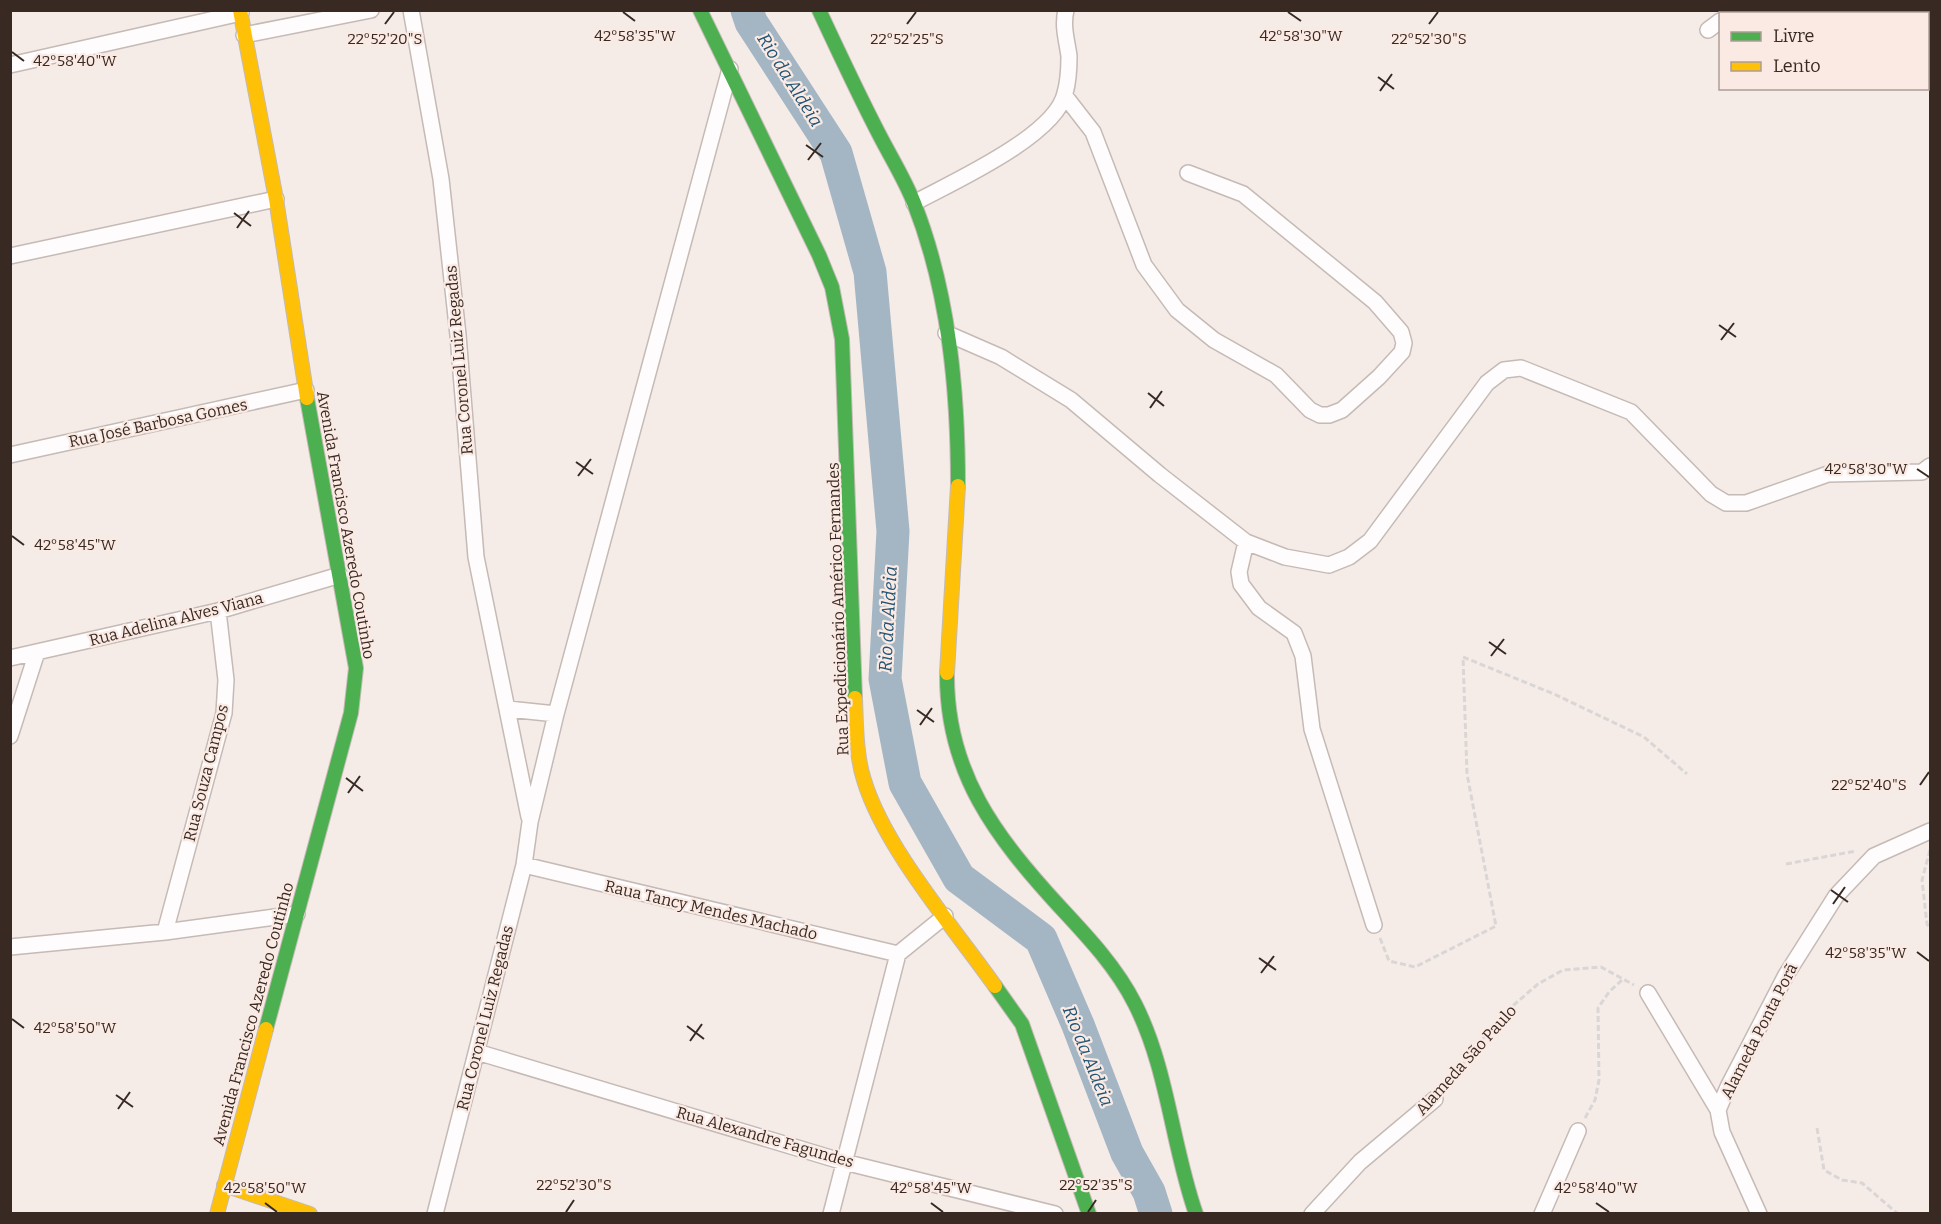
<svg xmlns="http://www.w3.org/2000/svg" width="1941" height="1224" font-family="Bitter,serif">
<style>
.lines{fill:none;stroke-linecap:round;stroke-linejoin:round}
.river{stroke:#a4b6c4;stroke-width:33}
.street-casing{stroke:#c5bab5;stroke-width:18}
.fast-casing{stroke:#c5bab5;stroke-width:16}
.slow-casing{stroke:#c5bab5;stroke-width:16}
.path{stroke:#d9d6d5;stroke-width:3;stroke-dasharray:6 3;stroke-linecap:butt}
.street{stroke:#fefcfc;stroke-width:15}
.fast{stroke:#4caf50;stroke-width:14}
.slow{stroke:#ffc107;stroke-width:14}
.ticks{fill:none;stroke:#382a23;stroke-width:2}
.labels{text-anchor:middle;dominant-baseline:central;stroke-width:4.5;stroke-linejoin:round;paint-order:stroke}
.street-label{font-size:16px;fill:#382a23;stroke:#faeae3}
.water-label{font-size:18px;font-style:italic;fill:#215475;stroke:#faeae3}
.ticks-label{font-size:15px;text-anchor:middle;fill:#382a23;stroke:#faeae3;stroke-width:4.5;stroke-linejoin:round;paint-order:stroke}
</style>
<rect width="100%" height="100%" fill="#f5ece8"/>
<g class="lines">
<path class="river" d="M747,10L751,22L836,153L870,272L893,531L885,679L905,783L959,878L1041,939L1078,1025L1127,1153L1149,1192L1156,1214"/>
<g class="street-casing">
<path id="street" d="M411,10L441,179L458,335L476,557L529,817
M1732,14L1736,10
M1708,30L1720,21
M244,35L371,10
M10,65L241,13
M1065,96L1093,132L1144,265L1177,310L1214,340L1276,375L1310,410L1320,415H1329L1342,410L1379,377L1402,352L1404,343L1401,332L1375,302L1243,194L1188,173
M914,203C951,183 1056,136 1065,93C1068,83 1069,68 1069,56C1067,41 1062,26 1066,10
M10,256L276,199
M946,333L1001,357L1071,400L1160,475L1246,542L1285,557L1329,565L1349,557L1370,541L1487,383L1504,370L1521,368L1631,412L1711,494L1726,503H1746L1828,474L1922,472L1930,466
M10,455L306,390
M1246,542L1239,572L1241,584L1259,608L1294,633L1303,656L1312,729L1374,925
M10,658L218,611L340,575
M508,709L556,714
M10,736L37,652
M524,865L898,954
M165,932L297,914
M10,947L165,932L224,713L226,680L218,611
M1648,993L1718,1110
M477,1052L844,1162L1055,1214
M435,1214L524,865L530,822L556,714L730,69
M831,1214L898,954L945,916
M1312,1214L1360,1162L1435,1099
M1542,1214L1578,1131
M1759,1214L1722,1132L1718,1110L1728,1087L1786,975L1836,896L1874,856L1930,831"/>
</g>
<g class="fast-casing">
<path id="fast" d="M700,10L819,255L832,287L842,339L855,698
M819,10C839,53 859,96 881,138C892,159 905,180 914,203C949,292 958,391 958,486
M947,673C946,773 996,837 1060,907C1088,937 1117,968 1135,1004C1168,1069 1172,1146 1196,1214
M995,986L1022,1024L1089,1214
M266,1029L351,713L356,668L307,398"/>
</g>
<g class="slow-casing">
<path id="slow" d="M240,10L276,199L307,398
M947,673L958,486
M855,698C856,724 856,756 864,780C884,847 954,928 995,986
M224,1185L310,1214
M217,1214L266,1029"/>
</g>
<path class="path" d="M1930,850L1922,880L1927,924L1930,928
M1786,864L1856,851
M1380,938L1389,961L1415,967L1496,926L1467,774L1463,657L1554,694L1644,737L1687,774
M1444,1088L1501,1016L1538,984L1563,970L1601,967L1634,985
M1585,1118L1595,1100L1599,1080L1598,1008L1609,992L1623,979
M1817,1128L1824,1170L1842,1180L1862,1183L1898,1214"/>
<use href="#street" class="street"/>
<use href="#fast" class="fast"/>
<use href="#slow" class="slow"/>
</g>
<path class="ticks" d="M623,12L635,21M1288,12L1301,21M385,24L394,12M907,24L916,12M1429,24L1438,12M12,52L24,61M1378,77L1394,89M1380,91L1392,74M806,145L823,157M808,160L821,143M234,213L251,226M237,228L249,211M1719,325L1736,337M1721,340L1734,323M1148,393L1164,406M1150,408L1162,391M576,462L593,474M1917,469L1929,477M578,476L591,459M12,536L24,545M1489,642L1506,654M1491,656L1504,639M917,710L934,722M920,725L932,708M346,778L363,791M1920,785L1929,772M348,793L360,776M1831,890L1848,902M1833,904L1845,887M1917,952L1929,961M1259,958L1276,970M1261,973L1274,956M12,1019L24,1028M687,1026L704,1039M690,1041L702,1024M116,1095L133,1107M118,1109L130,1092M265,1203L277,1212M931,1203L943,1212M1596,1203L1609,1212M566,1212L574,1200M1088,1212L1096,1200"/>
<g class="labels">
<g class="street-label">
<text transform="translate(459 360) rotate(-95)">Rua Coronel Luiz Regadas</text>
<text transform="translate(158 423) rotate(-12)">Rua José Barbosa Gomes</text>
<text transform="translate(346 525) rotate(80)">Avenida Francisco Azeredo Coutinho</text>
<text transform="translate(838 609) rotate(-92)">Rua Expedicionário Américo Fernandes</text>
<text transform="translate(176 619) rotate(-14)">Rua Adelina Alves Viana</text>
<text transform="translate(206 773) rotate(-76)">Rua Souza Campos</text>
<text transform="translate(711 910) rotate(13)">Raua Tancy Mendes Machado</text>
<text transform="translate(253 1014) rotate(-75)">Avenida Francisco Azeredo Coutinho</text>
<text transform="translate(485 1018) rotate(-76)">Rua Coronel Luiz Regadas</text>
<text transform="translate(1759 1031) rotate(-63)">Alameda Ponta Porã</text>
<text transform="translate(1466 1060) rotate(-48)">Alameda São Paulo</text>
<text transform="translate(765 1137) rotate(16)">Rua Alexandre Fagundes</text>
</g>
<g class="water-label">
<text transform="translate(790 80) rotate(58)">Rio da Aldeia</text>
<text transform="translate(888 619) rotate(-87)">Rio da Aldeia</text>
<text transform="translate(1088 1056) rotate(68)">Rio da Aldeia</text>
</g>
</g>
<g class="ticks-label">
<text x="635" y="41">42°58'35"W</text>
<text x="1301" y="41">42°58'30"W</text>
<text x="385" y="44">22°52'20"S</text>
<text x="907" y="44">22°52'25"S</text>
<text x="1429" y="44">22°52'30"S</text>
<text x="75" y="66">42°58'40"W</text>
<text x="1866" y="474">42°58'30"W</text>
<text x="75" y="550">42°58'45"W</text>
<text x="1869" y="790">22°52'40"S</text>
<text x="1866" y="958">42°58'35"W</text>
<text x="75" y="1033">42°58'50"W</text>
<text x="574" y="1190">22°52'30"S</text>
<text x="1096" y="1190">22°52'35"S</text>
<text x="265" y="1193">42°58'50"W</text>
<text x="931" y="1193">42°58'45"W</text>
<text x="1596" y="1193">42°58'40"W</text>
</g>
<rect width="1941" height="1224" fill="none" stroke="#382a23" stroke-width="24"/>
<rect x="1719" y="12" width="210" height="78" fill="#faeae3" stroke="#ac9d96" stroke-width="1.5"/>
<rect x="1731" y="32" width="30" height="9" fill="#4caf50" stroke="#ac9d96" stroke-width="1.5"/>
<text x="1773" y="42" font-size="18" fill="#382a23">Livre</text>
<rect x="1731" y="62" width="30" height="9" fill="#ffc107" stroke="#ac9d96" stroke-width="1.5"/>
<text x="1773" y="72" font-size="18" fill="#382a23">Lento</text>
</svg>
